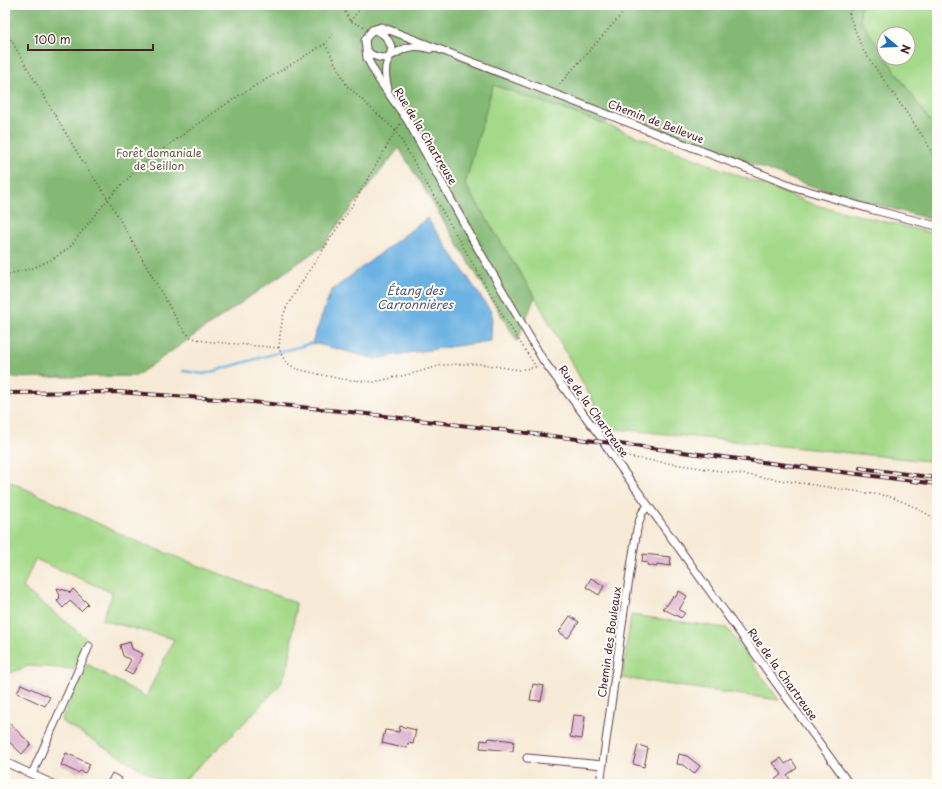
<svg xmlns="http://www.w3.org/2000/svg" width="942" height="789" font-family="'Playpen Sans',sans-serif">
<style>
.green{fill:#a4d989;stroke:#777c5a}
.forest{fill:#83b975;stroke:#666c50}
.water{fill:#6cb2e3;stroke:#5b6887}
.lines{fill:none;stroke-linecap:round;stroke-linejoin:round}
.stream{stroke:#6cb2e3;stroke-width:2.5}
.building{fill:#ddb2cf}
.minor-casing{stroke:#643d45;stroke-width:9}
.path{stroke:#643d45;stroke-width:1.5;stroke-dasharray:1 3;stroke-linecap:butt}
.minor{stroke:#fff;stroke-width:7}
.rail-casing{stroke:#4a1f2b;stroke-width:4}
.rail{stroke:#fdfcf7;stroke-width:2.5;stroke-dasharray:8;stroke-linecap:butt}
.labels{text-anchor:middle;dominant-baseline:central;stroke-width:4;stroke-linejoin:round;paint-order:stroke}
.street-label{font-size:11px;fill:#4a1f2b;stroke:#fdfcf7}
.park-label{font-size:11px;fill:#655747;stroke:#fdfcf7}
.water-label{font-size:12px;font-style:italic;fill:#585a75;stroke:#fdfcf7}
</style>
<rect width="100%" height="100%" fill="#fdfcf7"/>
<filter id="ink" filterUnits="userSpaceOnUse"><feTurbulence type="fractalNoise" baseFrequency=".025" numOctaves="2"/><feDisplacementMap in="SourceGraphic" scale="8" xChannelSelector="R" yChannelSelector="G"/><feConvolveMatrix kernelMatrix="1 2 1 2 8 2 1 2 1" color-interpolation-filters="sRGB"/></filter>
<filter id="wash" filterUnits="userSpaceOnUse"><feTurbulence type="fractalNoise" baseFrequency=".012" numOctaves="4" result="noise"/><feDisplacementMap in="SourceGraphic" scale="16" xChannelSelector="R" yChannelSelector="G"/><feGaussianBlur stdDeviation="0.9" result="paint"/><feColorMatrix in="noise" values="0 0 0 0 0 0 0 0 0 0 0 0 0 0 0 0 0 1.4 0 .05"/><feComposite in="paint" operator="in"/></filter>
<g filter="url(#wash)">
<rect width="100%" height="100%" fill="#f7ead6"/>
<path class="green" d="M861,5H937V131L886,58H908V34H884V55L859,19Z
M493,85L605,124L815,205L937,234V462L608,428L535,297L465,184Z
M5,479L135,541L296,603L289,663L280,685L262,704L233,734L180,784H166L61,721L87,664L146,697L174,639L102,620L113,593L35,559L23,588L87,639L74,669L28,666L5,675Z
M631,615L727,628L779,700L622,678Z"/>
<path class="forest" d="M5,5H861L860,19L884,55V58H886L937,131V221L834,193L799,182L617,112L605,124L493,85L465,184L535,297L517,341L399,148L333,231L323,247L314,252L136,376L5,378Z"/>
<path class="water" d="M427,218L492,313L491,341L401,354L375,359L342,350L312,343L331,291Z"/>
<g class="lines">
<path class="stream" d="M183,371L204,374L312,343"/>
</g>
<g id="blocks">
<path class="building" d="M643,554L671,557L670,566L657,564V567L647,565L648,563L642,562Z
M591,578L604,586L599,595L586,587Z
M57,588L68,591L70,593L73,589L88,604L81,611L70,601L63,608L57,601L60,598L59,597L60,596Z
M679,591L687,596L679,610L685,613L681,618L662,608L667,605L673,596L675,598Z
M570,616L579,622L568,638L559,632Z
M130,642L132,649L143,654L132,675L125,671L131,660L123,656L120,645Z
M21,684L50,697L45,706L17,693Z
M533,684L544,686L541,701L530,700Z
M573,715L585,716L582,739L570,737Z
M9,723L31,744L22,754L5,738V727Z
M400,726L416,730L413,744L408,743L407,748L400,746L399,747L382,743L385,730L399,732Z
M489,738L514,741L513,751L480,748L481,740L488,741Z
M638,745L648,748L644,767L633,764Z
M66,753L90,764L85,773L80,771L78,773L61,765Z
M679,754L687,756L700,766L694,774L683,765L677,764Z
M781,758L785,764L792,760L797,768L787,775L793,784H769L782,774L773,763Z
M112,773L122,778L119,784H106Z"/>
</g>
</g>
<g filter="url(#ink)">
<use href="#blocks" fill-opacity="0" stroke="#643d45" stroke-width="1"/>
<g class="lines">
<g class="minor-casing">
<path id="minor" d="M372,30L365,40L367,58L379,80L408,121L473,240L543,360L600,436L611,454L849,784
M372,30L381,27L392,31L795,187L870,209L937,226
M374,30C386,34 387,38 392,48C391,54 388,58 387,63C384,71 386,81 388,89
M366,48C369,54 371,55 378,57C390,61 399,48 411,47C417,46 424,47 430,49
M527,758L603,765
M5,762L53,784
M32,774L89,646
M600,784L624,611L637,529L642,513L648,506"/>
</g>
<path class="path" d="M341,5L350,21L365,27
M851,5L849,15L863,50L926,141L937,164
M350,21L363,6L367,5
M5,29L18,52L78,154L108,199L181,327L190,337L204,341L279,348
M325,44L347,86L396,131L502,314L536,367
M557,87L630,5
M400,124L350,209L303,280L287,306L283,316L280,335L279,348L282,356L287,363L297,369L318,374L341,379L374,382L415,373L442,365L463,364H482L519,370L536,367L538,365
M5,275L33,268L53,259L70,247L83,230L108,199L141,165L206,118L238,96L277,73L325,44L334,32
M621,456L887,496C906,502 921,510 937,520"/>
<use href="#minor" class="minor"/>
<g class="rail-casing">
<path id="rail" d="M5,393L117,392L232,400L350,412L603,442L937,484
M860,468L937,478"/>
</g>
<use href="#rail" class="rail"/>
</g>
</g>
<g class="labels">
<g class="street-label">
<text transform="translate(656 121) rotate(21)">Chemin de Bellevue</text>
<text transform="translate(426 136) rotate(59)">Rue de la Chartreuse</text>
<text transform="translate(594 411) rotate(54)">Rue de la Chartreuse</text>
<text transform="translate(609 642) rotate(-82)">Chemin des Bouleaux</text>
<text transform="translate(783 674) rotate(54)">Rue de la Chartreuse</text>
</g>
<g class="park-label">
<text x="159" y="152">Forêt domaniale<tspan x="159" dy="13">de Seillon</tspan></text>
</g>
<g class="water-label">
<text x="415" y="290">Étang des<tspan x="415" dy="14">Carronnières</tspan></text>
</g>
</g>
<rect width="942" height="789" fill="none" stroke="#fdfcf7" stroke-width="20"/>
<g transform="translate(896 46) rotate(109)"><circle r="19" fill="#fdfcf7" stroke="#b5a4a5"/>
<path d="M0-3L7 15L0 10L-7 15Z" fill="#1f6fb2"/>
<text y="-6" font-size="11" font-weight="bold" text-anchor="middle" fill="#4a1f2b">N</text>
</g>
<path d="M28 44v6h125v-6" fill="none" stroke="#4a1f2b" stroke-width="2"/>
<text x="34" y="44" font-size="12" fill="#4a1f2b" stroke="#fdfcf7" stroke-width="3" paint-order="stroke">100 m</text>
</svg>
